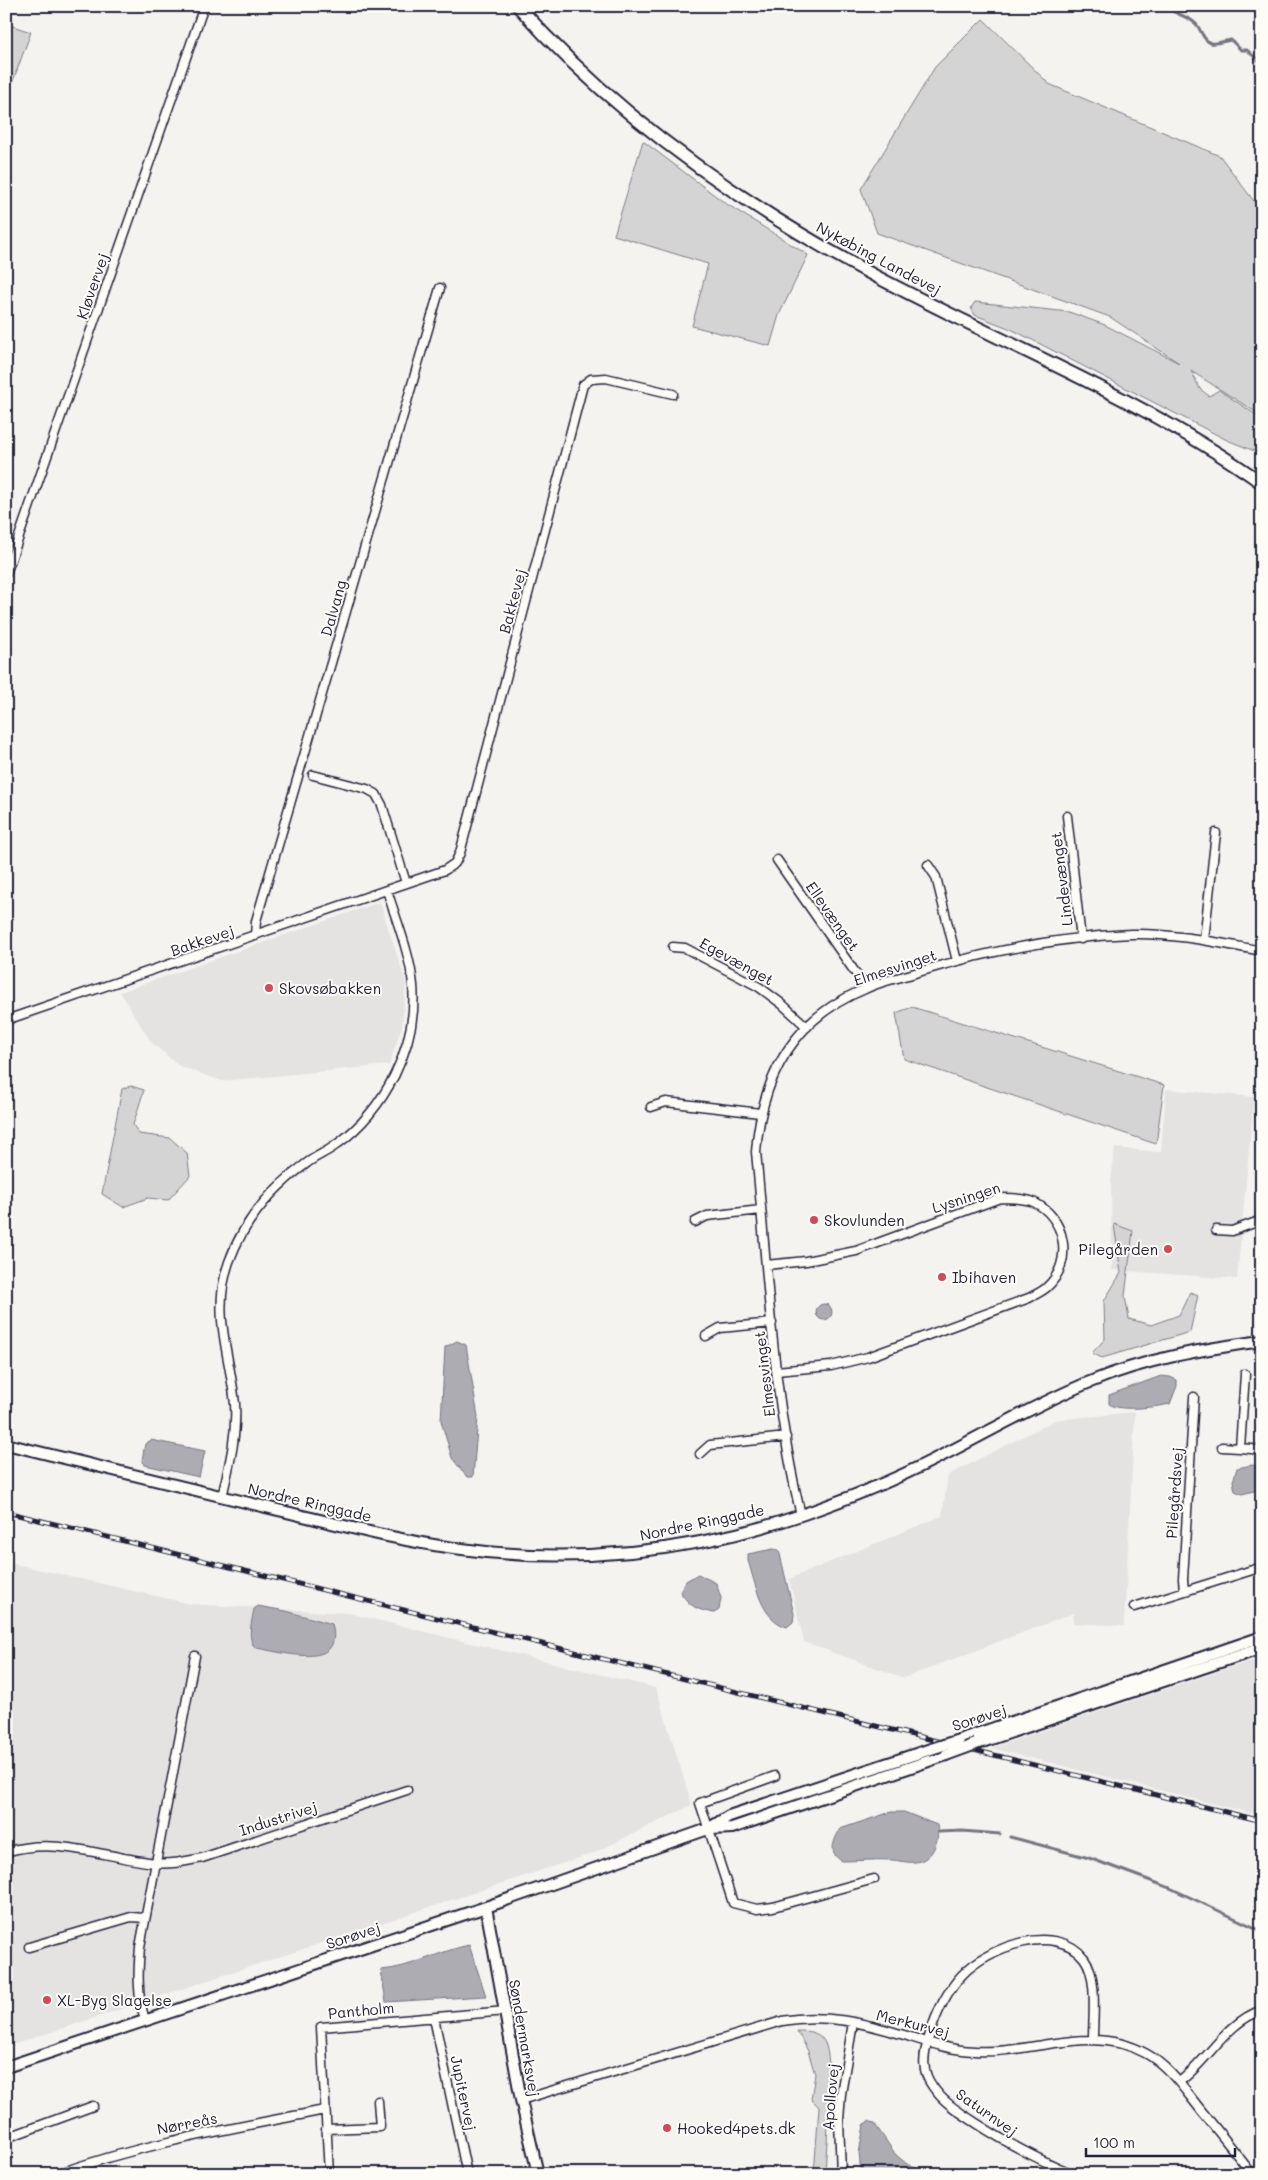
<svg xmlns="http://www.w3.org/2000/svg" width="1268" height="2180" font-family="Mali,sans-serif">
<style>
.built{fill:#e4e3e2}
.green{fill:#d5d4d5;stroke:#7c7b88}
.water{fill:#acacb2;stroke:#757582}
.lines{fill:none;stroke-linecap:round;stroke-linejoin:round}
.stream{stroke:#757582;stroke-width:3}
.minor-casing{stroke:#22223b;stroke-width:11}
.tertiary-casing{stroke:#22223b;stroke-width:14}
.secondary-casing{stroke:#22223b;stroke-width:15}
.minor{stroke:#fdfcf7;stroke-width:8}
.tertiary{stroke:#fdfcf7;stroke-width:10}
.secondary{stroke:#fdfcf7;stroke-width:11}
.rail-casing{stroke:#22223b;stroke-width:5}
.rail{stroke:#fdfcf7;stroke-width:3;stroke-dasharray:9;stroke-linecap:butt}
.tertiary-bridge-casing{stroke:#22223b;stroke-width:14;stroke-linecap:butt}
.tertiary-bridge{stroke:#fdfcf7;stroke-width:10}
.poi-dot{fill:#d1495b;stroke:#fdfcf7;stroke-width:2}
.labels{text-anchor:middle;dominant-baseline:central;stroke-width:4;stroke-linejoin:round;paint-order:stroke}
.street-label{font-size:15px;fill:#22223b;stroke:#fdfcf7}
.poi-label{font-size:15px;fill:#22223b;stroke:#fdfcf7;text-anchor:start}
</style>
<rect width="100%" height="100%" fill="#f4f3ef"/>
<filter id="ink" filterUnits="userSpaceOnUse"><feTurbulence type="fractalNoise" baseFrequency=".02" numOctaves="2"/><feDisplacementMap in="SourceGraphic" scale="10" xChannelSelector="R" yChannelSelector="G"/><feConvolveMatrix kernelMatrix="1 2 1 2 8 2 1 2 1" color-interpolation-filters="sRGB"/></filter>
<g filter="url(#ink)">
<path class="built" d="M380,902L406,983L402,1026L389,1065L222,1081L179,1066L151,1042L120,992Z
M1166,1089L1254,1097L1237,1279L1112,1270L1111,1181L1115,1148L1161,1152Z
M1135,1412L1124,1626L1073,1623L1074,1613L904,1678L804,1642L789,1579L942,1516L948,1475L1055,1420Z
M6,1562L191,1604L348,1613L656,1688L692,1805L594,1853L6,2047Z
M1262,1657V1816L991,1748Z"/>
<path class="green" d="M983,19L1049,84L1220,156L1262,212V416L1191,371L1200,389L1209,396L1219,390L1262,419V454L1227,440L1011,329L975,315L971,308L975,302L1069,312L1105,325L1179,363L1110,317L877,233L861,189L935,67Z
M6,24L31,32L6,100Z
M643,141L725,203L808,255L779,315L770,346L692,326L708,264L614,235Z
M912,1007L1164,1085L1156,1144L904,1059L896,1013Z
M131,1086L144,1090L133,1125L139,1134L170,1138L187,1153L190,1176L168,1200L148,1198L123,1207L102,1194L122,1089Z
M1114,1224L1133,1231L1125,1296L1129,1319L1151,1325L1179,1315L1190,1292L1198,1295L1190,1332L1102,1358L1092,1353L1105,1339L1104,1301L1121,1273Z
M797,2031C807,2031 818,2031 824,2041C835,2058 826,2149 825,2174H814L819,2107L811,2099L815,2074L808,2051Z"/>
<path class="water" d="M816 1312a8 8 0 1 1 16 0a8 8 0 1 1-16 0Z
M457,1341L466,1345L478,1417L473,1477H467L452,1458L441,1421L445,1347Z
M1161,1376L1170,1377L1177,1380V1386L1170,1404C1156,1407 1120,1412 1109,1404V1395Z
M151,1440L205,1451L199,1477L145,1465L142,1460L145,1444Z
M1252,1465L1262,1466V1489L1242,1494L1235,1491L1233,1481L1237,1468Z
M773,1549L779,1550L794,1614L793,1622L787,1627C760,1619 756,1584 748,1561V1554Z
M698,1574L716,1583L721,1598L719,1610L714,1613C696,1610 690,1606 680,1592L686,1581Z
M258,1606L286,1611L332,1624C345,1672 282,1652 256,1648C246,1640 252,1621 254,1609Z
M891,1812H904L937,1825C940,1838 934,1857 920,1861C911,1864 902,1861 893,1860C876,1859 858,1861 842,1861C827,1853 834,1841 840,1829Z
M469,1945L486,1996L386,2002L381,1970C411,1968 439,1951 469,1945Z
M868,2121L874,2123L896,2155L907,2164L936,2174H861L859,2153L864,2125Z"/>
<g class="lines">
<path class="stream" d="M1164,6C1173,14 1187,15 1196,24C1201,29 1203,41 1211,43C1216,44 1225,41 1231,40L1241,50H1247L1262,64
M939,1832L962,1831L1000,1834
M1010,1837L1089,1858L1170,1888L1262,1931"/>
<g class="minor-casing">
<path id="minor" d="M6,574L204,6
M313,775L367,789L376,794L382,805L406,883
M1067,816L1081,939
M777,860L866,988
M928,865L936,877L957,961
M255,936L256,921L440,288
M1204,940L1216,833
M673,947L685,948L759,987L782,1004L807,1027
M6,1020L445,870L455,863L460,853L583,385L591,379L606,378L673,394
M651,1107L666,1102L760,1113
M695,1222L707,1216L761,1210
M1216,1230L1232,1231L1262,1220
M766,1265L806,1261L856,1251L1000,1198C1010,1198 1021,1198 1031,1201C1066,1215 1075,1263 1046,1288C1041,1292 1035,1295 1029,1298L868,1357L831,1366L776,1371
M706,1336L720,1328L772,1323
M1245,1374L1240,1448L1262,1450
M1222,1447L1240,1448
M700,1454L710,1445L786,1437
M222,1497C229,1466 237,1436 235,1404C230,1354 211,1313 229,1262C244,1220 271,1189 307,1163C316,1156 327,1152 336,1145C385,1110 418,1046 413,985C410,953 396,920 387,890
M801,1515C772,1396 768,1273 756,1152C759,1111 769,1073 795,1040C813,1017 838,1000 865,989C880,981 899,978 915,973C984,952 1058,937 1131,934C1175,933 1219,943 1262,951
M1184,1591L1183,1579L1194,1397
M1134,1607L1262,1567
M775,1776L700,1803L733,1903L757,1909L773,1907L874,1879
M6,1852C57,1836 105,1858 156,1863C171,1865 187,1861 202,1858L407,1790
M29,1947L131,1917L145,1918
M434,2018L467,2174
M145,2020C137,1995 138,1972 140,1947L195,1656
M1179,2082C1209,2060 1225,2023 1262,2010
M521,2100L782,2021C823,2013 865,2023 904,2035C927,2042 950,2050 974,2051C1032,2055 1090,2023 1145,2053C1168,2065 1184,2089 1200,2109C1218,2131 1235,2152 1252,2174
M326,2129L380,2127L378,2101
M6,2138L93,2106
M57,2174C144,2143 235,2128 325,2110
M329,2174L321,2027L506,2011
M841,2174L839,2120L841,2094L853,2023
M1073,2174C1037,2159 1006,2143 973,2121C959,2112 943,2102 933,2087C921,2071 923,2056 929,2037C936,2014 945,1993 962,1975C988,1947 1056,1922 1084,1958C1098,1976 1093,2017 1093,2039"/>
</g>
<g class="tertiary-casing">
<path id="tertiary" d="M6,1444C96,1466 185,1488 274,1509C334,1523 394,1540 454,1548C571,1565 692,1553 804,1514C847,1499 890,1482 931,1461C984,1435 1035,1404 1090,1382C1145,1359 1203,1349 1262,1341
M959,1740L1262,1637
M976,1744L1262,1648
M711,1829L732,1828L946,1755
M486,1907L521,2100L538,2174
M6,2067L486,1907L708,1829L729,1816L928,1750"/>
</g>
<g class="secondary-casing">
<path id="secondary" d="M518,6C612,112 730,196 853,264C987,338 1137,394 1262,483"/>
</g>
<use href="#minor" class="minor"/>
<use href="#tertiary" class="tertiary"/>
<use href="#secondary" class="secondary"/>
<g class="rail-casing">
<path id="rail" d="M6,1512L1262,1821"/>
</g>
<use href="#rail" class="rail"/>
<g class="tertiary-bridge-casing">
<path id="tertiary-bridge" d="M928,1750L959,1740
M946,1755L976,1744"/>
</g>
<use href="#tertiary-bridge" class="tertiary-bridge"/>
</g>
</g>
<g class="poi-dot">
<circle cx="269" cy="988" r="5"/>
<circle cx="814" cy="1220" r="5"/>
<circle cx="1168" cy="1249" r="5"/>
<circle cx="942" cy="1277" r="5"/>
<circle cx="47" cy="2000" r="5"/>
<circle cx="667" cy="2128" r="5"/>
</g>
<g class="labels">
<g class="street-label">
<text transform="translate(879 258) rotate(28)">Nykøbing Landevej</text>
<text transform="translate(92 286) rotate(-71)">Kløvervej</text>
<text transform="translate(512 601) rotate(-75)">Bakkevej</text>
<text transform="translate(333 608) rotate(-74)">Dalvang</text>
<text transform="translate(1061 879) rotate(-97)">Lindevænget</text>
<text transform="translate(833 916) rotate(55)">Ellevænget</text>
<text transform="translate(202 940) rotate(-19)">Bakkevej</text>
<text transform="translate(737 961) rotate(29)">Egevænget</text>
<text transform="translate(895 967) rotate(-18)">Elmesvinget</text>
<text transform="translate(966 1197) rotate(-18)">Lysningen</text>
<text transform="translate(764 1374) rotate(-97)">Elmesvinget</text>
<text transform="translate(1174 1493) rotate(-86)">Pilegårdsvej</text>
<text transform="translate(310 1502) rotate(13)">Nordre Ringgade</text>
<text transform="translate(702 1522) rotate(-12)">Nordre Ringgade</text>
<text transform="translate(979 1717) rotate(-18)">Sorøvej</text>
<text transform="translate(278 1818) rotate(-18)">Industrivej</text>
<text transform="translate(353 1935) rotate(-18)">Sorøvej</text>
<text transform="translate(361 2010) rotate(-5)">Pantholm</text>
<text transform="translate(913 2023) rotate(14)">Merkurvej</text>
<text transform="translate(525 2038) rotate(80)">Søndermarksvej</text>
<text transform="translate(464 2093) rotate(78)">Jupitervej</text>
<text transform="translate(830 2097) rotate(-85)">Apollovej</text>
<text transform="translate(987 2112) rotate(35)">Saturnvej</text>
<text transform="translate(187 2123) rotate(-11)">Nørreås</text>
</g>
<g class="poi-label">
<text x="279" y="988">Skovsøbakken</text>
<text x="824" y="1220">Skovlunden</text>
<text x="1158" y="1249" text-anchor="end">Pilegården</text>
<text x="952" y="1277">Ibihaven</text>
<text x="57" y="2000">XL-Byg Slagelse</text>
<text x="677" y="2128">Hooked4pets.dk</text>
</g>
</g>
<rect width="1268" height="2180" fill="none" stroke="#fdfcf7" stroke-width="25"/>
<rect x="12" y="12" width="1243" height="2155" fill="none" stroke="#22223b" stroke-width="2" filter="url(#ink)"/>
<path d="M1086 2148v8h149v-8" fill="none" stroke="#22223b" stroke-width="2.5"/>
<text x="1093" y="2148" font-size="15" fill="#22223b" stroke="#fdfcf7" stroke-width="4" paint-order="stroke">100 m</text>
</svg>
